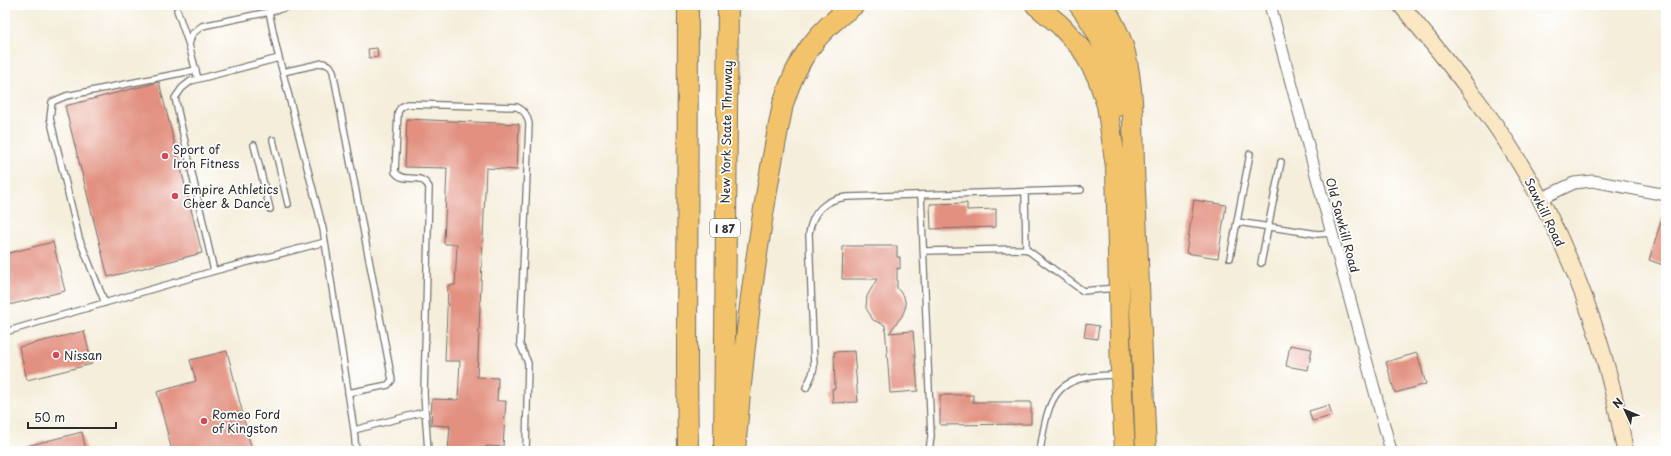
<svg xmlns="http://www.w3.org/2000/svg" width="1671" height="456" font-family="'Playpen Sans',sans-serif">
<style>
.building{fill:#e29180}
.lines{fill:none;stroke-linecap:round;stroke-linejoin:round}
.lane-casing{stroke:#726f69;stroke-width:8}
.street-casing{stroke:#726f69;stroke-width:13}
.secondary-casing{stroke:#726f69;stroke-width:18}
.highway-casing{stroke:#726f69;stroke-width:22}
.lane{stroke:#fff;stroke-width:5.5}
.street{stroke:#fff;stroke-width:11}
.secondary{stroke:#fae7c3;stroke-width:16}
.highway{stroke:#f2c36a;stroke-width:20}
.poi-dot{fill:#d1495b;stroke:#fff;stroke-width:1.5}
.labels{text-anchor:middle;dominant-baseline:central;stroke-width:3.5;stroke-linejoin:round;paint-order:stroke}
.shield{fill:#fff;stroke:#6b6b6b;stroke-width:1}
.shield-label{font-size:11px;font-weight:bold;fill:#2b2b2b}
.street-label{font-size:12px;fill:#2b2b2b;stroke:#fff}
.poi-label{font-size:12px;fill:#2b2b2b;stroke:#fff;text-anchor:start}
</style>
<rect width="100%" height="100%" fill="#fff"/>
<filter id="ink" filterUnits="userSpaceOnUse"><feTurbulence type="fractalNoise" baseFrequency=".025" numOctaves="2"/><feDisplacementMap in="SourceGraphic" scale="8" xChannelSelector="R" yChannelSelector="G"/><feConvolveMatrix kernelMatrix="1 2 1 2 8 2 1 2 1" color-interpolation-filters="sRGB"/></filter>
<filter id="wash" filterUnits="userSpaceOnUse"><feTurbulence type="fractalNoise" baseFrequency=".012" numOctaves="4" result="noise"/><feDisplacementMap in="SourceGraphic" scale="16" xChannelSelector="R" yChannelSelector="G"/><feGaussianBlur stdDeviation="0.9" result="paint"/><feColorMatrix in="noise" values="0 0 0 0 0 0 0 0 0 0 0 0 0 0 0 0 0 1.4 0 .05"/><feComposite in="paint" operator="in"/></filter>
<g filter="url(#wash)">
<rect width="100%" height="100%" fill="#f5eedb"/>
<g id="blocks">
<path class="building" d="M377,48L378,57L369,58L368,49Z
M159,82L202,253L108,277L65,106Z
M407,119L519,124L517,170L486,168L477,377L498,378L497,401H506L503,447L486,446V451H448L450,426L431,425L432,399L458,400L460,361H445L448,285H455L457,244H444L447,168L405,167Z
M1194,200L1226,205L1218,258L1186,253Z
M967,203V210L996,209V227L931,229L930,204Z
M1664,212H1666V255L1663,265L1649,260Z
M53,242L65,291L5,306V254Z
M843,246H897V257H900V269L897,268V288L904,297L906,306L902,316L889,333L913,331L918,391L890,393L885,325L873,320L866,308L867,296L877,279H842Z
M1086,324L1099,326L1097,339L1084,337Z
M84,331L92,364L27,380L19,347Z
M1290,345L1312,349L1308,370L1286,366Z
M227,351L252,451H172L157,392L196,381L190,360Z
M854,351L858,402L833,403L832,389H835L834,352Z
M1417,353L1426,384L1395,393L1386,362Z
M940,395H973V402H1031V424L940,425Z
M1329,405L1332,416L1312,421L1309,411Z
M82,432L86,451H20L19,448Z"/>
</g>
</g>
<g filter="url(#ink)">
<use href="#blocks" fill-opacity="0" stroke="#726f69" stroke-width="1"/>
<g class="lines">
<g class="lane-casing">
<path id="lane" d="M295,5L269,12L277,50L323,229L354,430L356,451
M177,10L189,45
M283,72L323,63L330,66L333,71L392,380L388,385L348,393
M198,79L189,45L192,34L202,26L269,12
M273,140L288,204
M254,145L270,209
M1025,192L1026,249
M921,195L931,436L929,451
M1237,222L1318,234L1331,233
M924,251L1026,249L1083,291L1116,288
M1230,258L1250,154
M1261,263L1281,162
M214,271L175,98L182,88L191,81L279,58
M105,303L79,238L50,118L52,102L66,96L196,70
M5,332L214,271L325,242
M806,388L812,375L814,367L809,234C812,212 825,199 847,197L1081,190
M354,430L424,412
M428,451L424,395L429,187C420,171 405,185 395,172L398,112L401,107L407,104L517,107C525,111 527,115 529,124L520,344L528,363L526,451
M1040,451C1049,393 1055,375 1118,375"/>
</g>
<g class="street-casing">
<path id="street" d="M1270,5L1391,451
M1540,199L1574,183L1593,181L1666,195"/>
</g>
<g class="secondary-casing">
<path id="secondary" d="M1401,5C1441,54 1483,103 1516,157C1571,245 1608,349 1625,451"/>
</g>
<g class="highway-casing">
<path id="highway" d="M1036,5L1060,25L1082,49L1098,78L1107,105L1116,167L1121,375L1125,451
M1079,5C1103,35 1114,68 1117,106
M1103,5C1112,20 1121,36 1125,53C1134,89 1133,130 1134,167L1146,451
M724,445L728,5
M688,451L687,366L688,5
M735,451C744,335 760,218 783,104C797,59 816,32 854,5"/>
</g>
<use href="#lane" class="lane"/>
<use href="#street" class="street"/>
<use href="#secondary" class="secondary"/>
<use href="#highway" class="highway"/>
</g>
</g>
<g class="poi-dot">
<circle cx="165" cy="156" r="4"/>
<circle cx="175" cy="196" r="4"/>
<circle cx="56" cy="355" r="4"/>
<circle cx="204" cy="421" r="4"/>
</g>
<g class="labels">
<rect class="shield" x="710" y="219" width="30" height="18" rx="3"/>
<g class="shield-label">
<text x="725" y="228">I 87</text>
</g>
<g class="street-label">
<text transform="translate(726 132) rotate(-89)">New York State Thruway</text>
<text transform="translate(1545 212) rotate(64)">Sawkill Road</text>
<text transform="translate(1343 225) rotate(75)">Old Sawkill Road</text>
</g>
<g class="poi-label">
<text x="173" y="149">Sport of<tspan x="173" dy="14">Iron Fitness</tspan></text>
<text x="183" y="189">Empire Athletics<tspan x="183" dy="14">Cheer &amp; Dance</tspan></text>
<text x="64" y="355">Nissan</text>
<text x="212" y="414">Romeo Ford<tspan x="212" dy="14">of Kingston</tspan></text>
</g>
</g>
<rect width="1671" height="456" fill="none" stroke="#fff" stroke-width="20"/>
<g transform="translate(1625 410) rotate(314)" stroke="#ffffff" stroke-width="3" paint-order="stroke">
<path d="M0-3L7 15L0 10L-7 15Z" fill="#2b2b2b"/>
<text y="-6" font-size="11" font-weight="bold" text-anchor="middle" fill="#2b2b2b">N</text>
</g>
<path d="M28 422v6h88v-6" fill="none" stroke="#2b2b2b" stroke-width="2"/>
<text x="34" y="422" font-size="12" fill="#2b2b2b" stroke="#ffffff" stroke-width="3" paint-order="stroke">50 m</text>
</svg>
